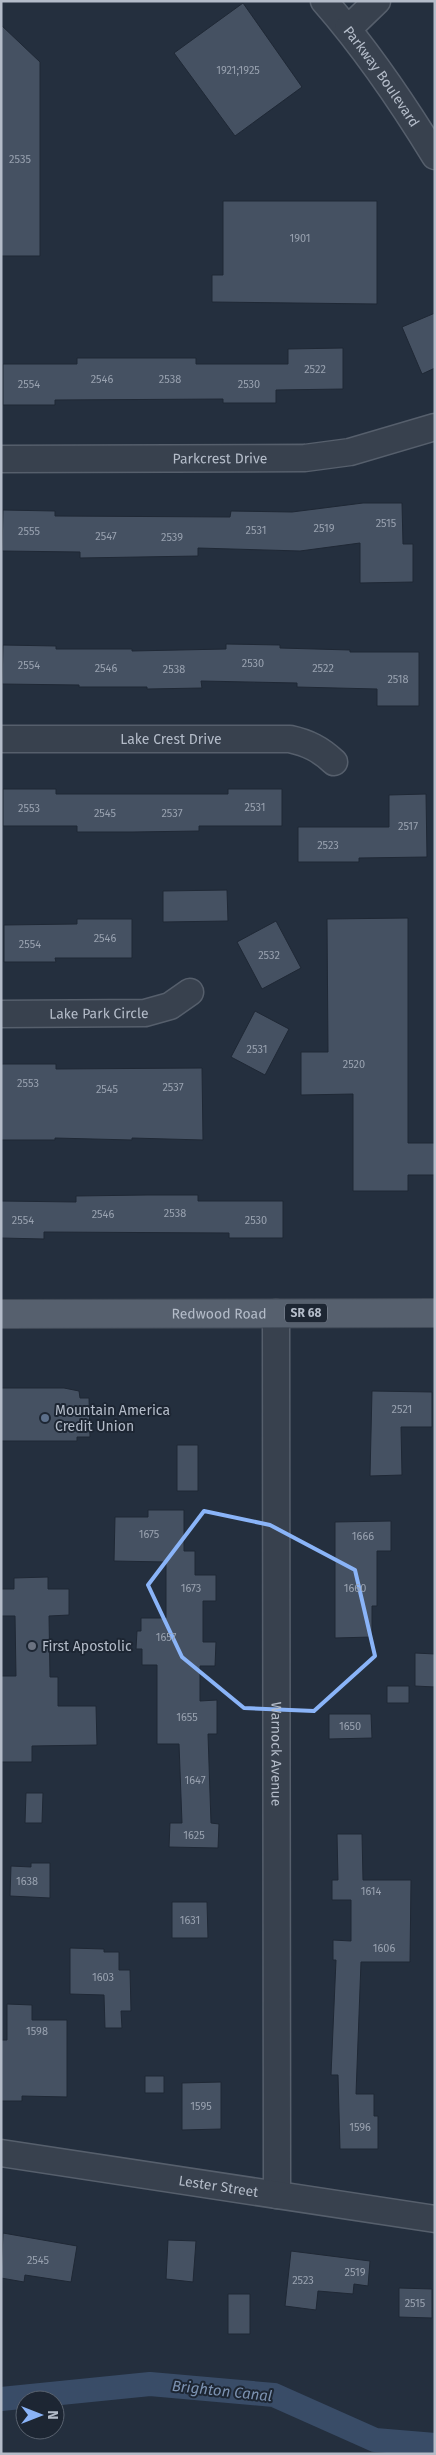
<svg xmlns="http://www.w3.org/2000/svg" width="436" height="2455" font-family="'Fira Sans',sans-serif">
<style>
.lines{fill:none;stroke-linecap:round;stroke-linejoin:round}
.canal{stroke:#394c67;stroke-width:24}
.building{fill:#455162;stroke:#1f2835}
.minor-casing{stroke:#565f6c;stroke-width:29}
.major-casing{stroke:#414a57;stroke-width:30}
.minor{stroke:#38414e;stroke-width:26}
.major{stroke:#56606e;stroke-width:28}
.marked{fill:none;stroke:#8ab4f8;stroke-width:4;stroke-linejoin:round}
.service-dot{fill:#5c6f8a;stroke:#1d2633;stroke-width:2}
.worship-dot{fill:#6b7280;stroke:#1d2633;stroke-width:2}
.labels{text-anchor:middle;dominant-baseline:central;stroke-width:4;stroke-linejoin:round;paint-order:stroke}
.number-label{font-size:11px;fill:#98a1af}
.shield{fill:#1d2633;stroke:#878f9c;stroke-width:1}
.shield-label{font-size:12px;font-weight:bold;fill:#b4bcc9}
.street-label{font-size:14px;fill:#b4bcc9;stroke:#1d2633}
.poi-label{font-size:14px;fill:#b4bcc9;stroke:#1d2633;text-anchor:start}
.water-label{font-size:15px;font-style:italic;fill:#7c92b1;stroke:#1d2633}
</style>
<rect width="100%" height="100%" fill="#242f3e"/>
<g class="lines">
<path class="canal" d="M1,2399L150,2384L274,2395L375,2440L435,2445"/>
</g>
<path class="building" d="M243,3L302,87L235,136L174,53Z
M1,25L40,62V256H1Z
M223,201H377V304L212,302V275H223Z
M435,313V368L422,374L402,327Z
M343,348V389L276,390V403H223V399L55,400V405H3V364H77V358H196V364H288V349Z
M363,503H402L403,544H413V582L360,583V543L300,551L198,548V556L80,558V552L2,551L3,510L55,511V516L230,517L231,511L292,512Z
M226,644L280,645V648L350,650V652H419V706H377V689L297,687V683L201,681L202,688L147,689V687H79V685L2,684L3,645L56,646V649H132V651L226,649Z
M3,789H56V794H228V789H282V826H199V831L133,832H77V826H3Z
M426,794L427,857L359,858V862H298V827H389V795Z
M227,890L228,921L163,922V891Z
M408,918V1143H435V1175H408V1191H353V1094L301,1095V1052H328L327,919Z
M77,919H132V958H55L56,962H4V925L77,924Z
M276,921L301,968L262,989L237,942Z
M255,1011L289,1029L265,1075L231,1057Z
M1,1064H56V1069L202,1068L203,1140L132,1138V1140L55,1138V1140H1Z
M147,1195H198V1201H283V1238H229V1233L44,1232V1239L1,1238V1201L76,1202V1196Z
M1,1388H64L79,1391L80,1398H89L90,1437H77V1441H1Z
M372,1391L432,1392V1427H401L402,1475L370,1476Z
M177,1445H198V1491H177Z
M148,1510H184V1551H195V1575H216V1601H203V1642H216L215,1666H200V1701L217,1700V1734H208L211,1823L219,1824L218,1848L169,1847L170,1823H182L179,1744H157V1665H142V1649H136L137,1631H141V1618H166V1562L114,1561L115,1517H148Z
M391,1521V1551H377V1606H372V1637L335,1638V1522Z
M48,1577V1589H69V1615L49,1616L50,1677H58V1706H96L97,1745L32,1746V1762H1V1676H16L15,1616H1V1589H14V1578Z
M415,1653L435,1654V1687L415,1686Z
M387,1686H409V1703H387Z
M329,1714H371L372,1738L329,1739Z
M26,1793H43L42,1823H25Z
M337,1834H362L363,1880H411L410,1962H361L356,2094H374V2116H378V2149H340L338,2075H331L336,1960H333V1940L351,1941V1900H332V1880H338Z
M31,1863H50V1898L10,1896L11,1866L31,1867Z
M172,1902H207L208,1938H172Z
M70,1948L104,1949V1952H119V1970H130L131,2011H121L122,2028H105L104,1995L70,1994Z
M7,2004L32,2005V2020H67V2097L22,2096V2101H1V2040H7Z
M145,2076H164V2093H145Z
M221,2082V2129L182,2130V2083Z
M3,2233L77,2246L71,2282L25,2275L24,2282L1,2278Z
M168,2240L196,2241L193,2282L166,2279Z
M291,2251L370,2261L368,2286L354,2284L353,2294L318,2291L316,2310L285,2306Z
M399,2288L432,2289V2318L399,2317Z
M228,2294H250V2334H228Z"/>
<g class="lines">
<g class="minor-casing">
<g id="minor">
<path id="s1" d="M324,1C366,49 402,102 435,156"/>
<path d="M348,29L377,1"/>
<path id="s2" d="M1,459L305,458L350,452L435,427"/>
<path id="s3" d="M1,739H290C308,743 320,749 334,762"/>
<path id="s4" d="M1,1014L145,1013L170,1006L190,992"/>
<path id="s5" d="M276,1313L277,2195"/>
<path id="s6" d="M1,2153L435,2219"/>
</g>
</g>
<g class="major-casing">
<g id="major">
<path id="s7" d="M1,1314L435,1313"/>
</g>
</g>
<use href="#minor" class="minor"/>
<use href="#major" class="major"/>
</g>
<path class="marked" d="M204,1511L270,1525L355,1570L375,1656L314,1711L244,1708L182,1657L148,1585Z"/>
<circle class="service-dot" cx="45" cy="1418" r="5"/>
<circle class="worship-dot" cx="32" cy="1646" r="5"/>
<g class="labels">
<g class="number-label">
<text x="238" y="70">1921;1925</text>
<text x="20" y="159">2535</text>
<text x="300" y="238">1901</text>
<text x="315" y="369">2522</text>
<text x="102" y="379">2546</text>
<text x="170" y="379">2538</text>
<text x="29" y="384">2554</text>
<text x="249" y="384">2530</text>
<text x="386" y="523">2515</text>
<text x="324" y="528">2519</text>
<text x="256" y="530">2531</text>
<text x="29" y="531">2555</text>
<text x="106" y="536">2547</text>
<text x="172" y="537">2539</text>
<text x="253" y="663">2530</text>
<text x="29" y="665">2554</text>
<text x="106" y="668">2546</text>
<text x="323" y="668">2522</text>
<text x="174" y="669">2538</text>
<text x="398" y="679">2518</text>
<text x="255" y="807">2531</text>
<text x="29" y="808">2553</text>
<text x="105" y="813">2545</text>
<text x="172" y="813">2537</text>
<text x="408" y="826">2517</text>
<text x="328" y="845">2523</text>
<text x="105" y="938">2546</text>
<text x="30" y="944">2554</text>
<text x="269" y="955">2532</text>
<text x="257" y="1049">2531</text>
<text x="354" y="1064">2520</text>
<text x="28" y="1083">2553</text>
<text x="173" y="1087">2537</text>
<text x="107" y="1089">2545</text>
<text x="175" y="1213">2538</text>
<text x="103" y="1214">2546</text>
<text x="23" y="1220">2554</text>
<text x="256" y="1220">2530</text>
<text x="402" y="1409">2521</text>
<text x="149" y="1534">1675</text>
<text x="363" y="1536">1666</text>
<text x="191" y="1588">1673</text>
<text x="355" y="1588">1660</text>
<text x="166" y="1637">1657</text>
<text x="187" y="1717">1655</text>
<text x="350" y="1726">1650</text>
<text x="195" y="1780">1647</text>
<text x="194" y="1835">1625</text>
<text x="27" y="1881">1638</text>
<text x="371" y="1891">1614</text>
<text x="190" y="1920">1631</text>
<text x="384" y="1948">1606</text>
<text x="103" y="1977">1603</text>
<text x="37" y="2031">1598</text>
<text x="201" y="2106">1595</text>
<text x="360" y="2127">1596</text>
<text x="38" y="2260">2545</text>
<text x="355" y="2272">2519</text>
<text x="303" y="2280">2523</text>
<text x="415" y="2303">2515</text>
</g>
<rect class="shield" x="285" y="1303.5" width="42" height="19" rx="4"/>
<g class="shield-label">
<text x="306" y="1313">SR 68</text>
</g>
<g class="street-label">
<text stroke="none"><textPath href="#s1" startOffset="95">Parkway Boulevard</textPath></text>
<text stroke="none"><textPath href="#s2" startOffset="219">Parkcrest Drive</textPath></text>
<text stroke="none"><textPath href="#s3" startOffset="170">Lake Crest Drive</textPath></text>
<text stroke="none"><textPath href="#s4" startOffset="98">Lake Park Circle</textPath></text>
<text stroke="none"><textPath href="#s7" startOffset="218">Redwood Road</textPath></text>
<text stroke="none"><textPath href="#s5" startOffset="441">Warnock Avenue</textPath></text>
<text stroke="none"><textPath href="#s6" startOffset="220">Lester Street</textPath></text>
</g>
<g class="poi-label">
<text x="55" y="1410">Mountain America<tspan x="55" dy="16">Credit Union</tspan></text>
<text x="42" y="1646">First Apostolic</text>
</g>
<g class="water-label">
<text transform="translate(222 2391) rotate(6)">Brighton Canal</text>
</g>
</g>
<rect width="436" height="2455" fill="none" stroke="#b4bcc9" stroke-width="5"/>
<g transform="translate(40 2415) rotate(90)"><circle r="24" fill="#1d2633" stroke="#59626f"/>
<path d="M0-4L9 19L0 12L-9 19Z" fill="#8ab4f8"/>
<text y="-8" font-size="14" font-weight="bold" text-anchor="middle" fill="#b4bcc9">N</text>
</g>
</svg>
